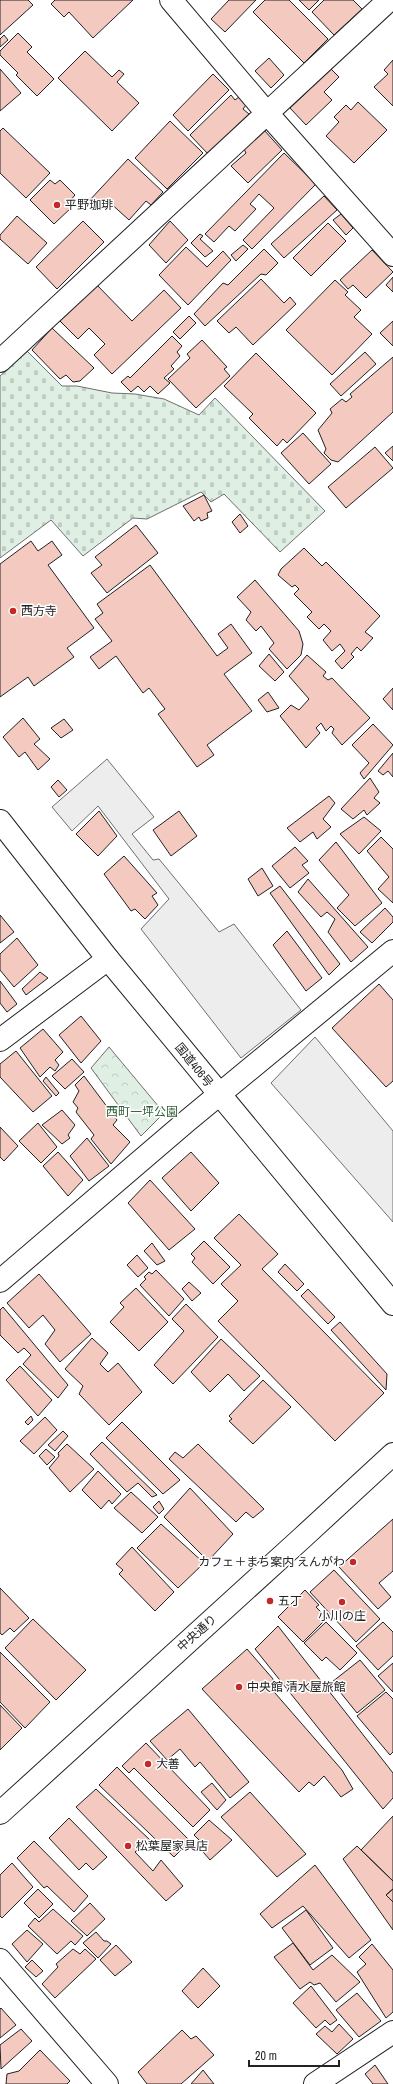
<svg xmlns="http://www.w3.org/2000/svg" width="393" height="2084" font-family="'Archivo Narrow','Noto Sans JP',sans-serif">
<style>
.cemetery{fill:url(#cemetery-stones);stroke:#6f6f6f}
.park{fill:url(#park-crowns);stroke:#6f6f6f}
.parking{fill:#ededed;stroke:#6f6f6f}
.building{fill:#f3c9c0;stroke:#222}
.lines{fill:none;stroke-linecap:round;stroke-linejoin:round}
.minor-casing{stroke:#222;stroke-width:24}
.highway-casing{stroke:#222;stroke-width:24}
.minor{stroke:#fff;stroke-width:22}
.highway{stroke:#fff;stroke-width:22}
.poi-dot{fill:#c62828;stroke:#fff;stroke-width:1.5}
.labels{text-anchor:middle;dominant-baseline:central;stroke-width:3;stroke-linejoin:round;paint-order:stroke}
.poi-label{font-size:12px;fill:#222;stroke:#fff;text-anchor:start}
.street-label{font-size:12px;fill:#222;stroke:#fff}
.park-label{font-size:12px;fill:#2f5e38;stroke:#fff}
</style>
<defs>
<pattern id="cemetery-stones" width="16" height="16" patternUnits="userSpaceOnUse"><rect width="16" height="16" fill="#e0efe3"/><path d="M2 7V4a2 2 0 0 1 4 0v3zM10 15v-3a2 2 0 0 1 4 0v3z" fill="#c0cdc2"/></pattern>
<pattern id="park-crowns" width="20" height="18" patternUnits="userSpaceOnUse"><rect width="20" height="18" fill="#e0efe3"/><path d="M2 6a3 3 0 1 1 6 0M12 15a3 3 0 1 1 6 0" fill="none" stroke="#c0cdc2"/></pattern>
</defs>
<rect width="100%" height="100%" fill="#fff"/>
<path class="cemetery" d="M27,351L62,386H77L112,393L135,394L164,399L199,415L215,398L325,511L280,552L224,494L211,502L201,492L147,519L133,518L83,556L51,520L0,558V376Z"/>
<path class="park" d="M109,1047L164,1113L141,1136L91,1068Z"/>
<path class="parking" d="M107,759L154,817L132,834L153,860L159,859L219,932L234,924L301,1010L241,1058L141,929L169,899L98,806L72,831L52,807Z
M315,1037L393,1131V1222L271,1083Z"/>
<path class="building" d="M0,0H28L33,5L0,35Z
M55,0H133L93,38L69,12L64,17L51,4Z
M229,0H256L225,32L211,19Z
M265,0H289L328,39L304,63L253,12Z
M299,0H319L309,10Z
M324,0H353L362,9L334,35L312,12Z
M18,33L32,47L27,52L54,79L37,96L16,75L18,73L0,55V51Z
M4,35L8,40L0,47V39Z
M85,51L112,77L119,70L124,74L117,82L139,103L112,131L58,78Z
M269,58L284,75L271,88L255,71Z
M393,60V106L374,87L388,74L384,70Z
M0,69L21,93L0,111Z
M331,69L339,77L324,92L332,100L306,125L290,108Z
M213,74L229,90L188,131L173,115Z
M231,95L235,100L239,97L246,105L243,109L249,114L208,154L190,135Z
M358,102L387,130L354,163L326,136L339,122L334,117L346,105L351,110Z
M170,121L203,153L167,189L135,158Z
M3,128L50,173L26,198L0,173V131Z
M264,130L282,150L248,183L231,166L246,153L244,149Z
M284,153L316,184L252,249L243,240L274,208L259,194L250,204L256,209L235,231L229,226L214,242L205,234Z
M128,159L163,192L151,205L146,201L129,220L108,201L98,211L88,202Z
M50,180L55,184L60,180L75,195L69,202L73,206L54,224L30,200Z
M324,196L337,210L284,258L271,244Z
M341,214L353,228L346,235L333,220Z
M17,216L47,243L28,264L0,239V235Z
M83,221L104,242L57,289L36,267Z
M170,221L188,240L166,263L149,245Z
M328,223L346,241L311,276L293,258Z
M200,234L203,236L200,239L213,251L205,257L191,243Z
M243,245L248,249L236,261L231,255Z
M186,247L207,267L223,251L231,260L188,305L159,275Z
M264,249L278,263L266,275L261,274L205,326L194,314L223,283L228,285Z
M372,250L393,272L366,298L353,285L348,289L340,280Z
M393,277V292L386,285Z
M261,279L284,303L290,297L296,304L253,345L236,327L229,333L217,321Z
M335,280L348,292L345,295L361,310L354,317L372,334L332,375L286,330Z
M97,285L132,321L164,290L181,308L112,374L94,355L105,344L89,328L78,339L60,321Z
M189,316L196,323L180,339L173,332Z
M393,321V346L380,333Z
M52,328L94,368L80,381L73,382L66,375L60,379L32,350Z
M172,336L182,346L177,352L180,356L171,366L174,369L164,378L170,383L158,394L150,386L144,392L138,386L131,392L121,382L128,376L130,378Z
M202,340L227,367L224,369L230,376L196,408L168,379L190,358L187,354Z
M365,352L376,364L341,396L330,384Z
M256,353L316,413L287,443L283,439L277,446L249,418L253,414L224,386Z
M393,357V412L338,462L331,460L324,453L326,449L318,430L332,413L330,409L342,399L346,402L352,397L350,394Z
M303,433L331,464L309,484L281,453Z
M393,446V461L385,453Z
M375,447L393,468L346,508L328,487Z
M204,495L212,511L207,513L208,518L201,521L199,517L194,521L183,506Z
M240,514L248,526L240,533L232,522Z
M136,525L158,553L107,593L91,573L102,565L95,557Z
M31,541L38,551L52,541L62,555L48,565L94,628L67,648L74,657L34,686L28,677L0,697V564Z
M304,548L322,566L326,562L380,616L365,632L373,638L361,651L357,647L351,654L354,657L342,669L335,661L345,651L340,644L332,651L323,640L331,631L324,624L319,629L307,617L312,612L294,594L299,589L295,585L292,587L278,575L281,569Z
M150,565L217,656L228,648L218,634L231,624L252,653L224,674L252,711L207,745L214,755L197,767L158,714L165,709L149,688L143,693L116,656L99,669L90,657L112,641L95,619L103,613L97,604Z
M255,580L299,631L303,644L301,655L287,669L269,649L274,643L261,626L256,631L246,620L251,612L237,597Z
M269,654L284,672L275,681L259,666Z
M307,655L326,672L323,676L328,680L332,678L370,718L342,745L332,733L334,729L331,726L326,731L321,723L316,728L320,733L306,748L280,716L291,705L299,710L309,699L289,676Z
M393,688V710L383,699Z
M268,692L279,708L267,712L258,700Z
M23,718L40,739L34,744L50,759L38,770L25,752L19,757L3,737Z
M64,719L73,730L61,738L51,728Z
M373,724L393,745L364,779L360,773L369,763L352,745Z
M393,753V777L388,771L383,775L378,771Z
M370,778L379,792L374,798L380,803L367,815L364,810L353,819L341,809Z
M58,780L67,790L59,797L51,787Z
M329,796L335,803L323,819L331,827L317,839L313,832L300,842L287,828Z
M99,811L117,836L98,856L76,834Z
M179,811L197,836L171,856L153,830Z
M364,817L381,831L359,854L340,834Z
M381,837L393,849V903L378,889L389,877L367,851Z
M336,842L382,903L355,926L337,908L349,895L319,860Z
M295,847L308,861L302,865L309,873L290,888L272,866Z
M124,856L157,893L152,896L158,905L145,919L135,909L131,911L104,874Z
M262,868L273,886L258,896L248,879Z
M308,879L368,947L351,962L328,932L335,919L327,912L321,917L298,892Z
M280,886L340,964L329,975L270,893Z
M385,908L393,917V922L372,943L360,932Z
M0,915L14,932L0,943Z
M287,931L322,978L306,991L273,945Z
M17,938L38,965L14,987L0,970V954Z
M40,972L48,978L26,995L22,989Z
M0,981L17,1004L7,1012L0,1003Z
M379,984L393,1000V1081L386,1087L332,1028Z
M81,1016L101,1041L81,1063L59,1035Z
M43,1029L63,1052L55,1060L59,1065L55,1071L50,1067L40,1077L20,1048Z
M16,1051L52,1096L33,1112L0,1077V1064Z
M72,1059L84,1072L65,1089L52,1076Z
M84,1076L117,1120L113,1125L130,1142L111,1164L91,1139L94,1135L76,1112L78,1108L73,1102L79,1091L75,1085Z
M46,1077L59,1093L56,1096L43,1081Z
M62,1110L75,1125L68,1135L70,1138L62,1144L42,1125Z
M38,1123L57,1147L41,1163L19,1141Z
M0,1127L18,1146L4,1161L0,1157Z
M87,1138L109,1166L89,1181L70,1156Z
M58,1152L83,1180L68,1196L43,1166Z
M191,1152L219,1183L191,1211L162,1178Z
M150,1180L195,1229L169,1250L128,1203Z
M239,1214L278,1254L262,1269L384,1393L335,1441L218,1321L238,1301L221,1284L241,1265L214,1238Z
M204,1241L230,1267L213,1284L192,1262L195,1258L191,1254Z
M152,1243L165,1261L157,1265L144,1251Z
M137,1255L148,1268L138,1277L127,1265Z
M285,1264L304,1284L297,1291L278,1272Z
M156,1270L184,1299L169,1316L140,1285L146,1279L144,1277L149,1272L152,1274Z
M39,1274L91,1334L60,1362L45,1344L55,1330L43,1315L29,1328L7,1303Z
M189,1282L201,1293L192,1301L182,1289Z
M136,1288L168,1322L139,1351L110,1322L124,1307L120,1303Z
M308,1289L335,1317L328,1324L301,1296Z
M186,1304L218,1337L173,1384L154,1365L184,1331L172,1319Z
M3,1307L68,1385L58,1398L23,1364L31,1355L24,1348L18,1353L0,1335V1310Z
M340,1322L387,1374L386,1390L331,1330Z
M92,1338L108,1353L100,1364L108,1372L118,1363L142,1392L109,1425L79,1394L83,1386L65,1369Z
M221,1339L260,1376L244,1391L228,1374L210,1392L191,1372Z
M20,1366L52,1400L38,1416L6,1380Z
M263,1380L291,1407L253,1444L229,1421L232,1419L229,1416Z
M31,1416L33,1420L28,1425L25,1422Z
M45,1417L57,1430L34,1454L20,1441Z
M122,1422L180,1480L163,1494L106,1438Z
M63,1431L68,1436L55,1451L48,1445Z
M102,1442L157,1495L152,1497L138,1483L127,1492L90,1454Z
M67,1444L94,1469L70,1492L49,1468L59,1456L58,1453Z
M198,1444L264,1509L253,1518L246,1512L236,1522L169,1459L175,1452L183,1458Z
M46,1449L55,1457L47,1465L39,1456Z
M98,1471L121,1494L112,1504L109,1500L101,1509L82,1490Z
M190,1488L233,1534L208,1561L164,1517Z
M131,1492L158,1517L142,1533L114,1508Z
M159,1501L164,1509L159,1514L153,1507Z
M393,1519V1571L379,1583L391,1597L378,1609L339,1567Z
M161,1524L204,1563L178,1588L137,1548Z
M132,1547L174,1592L155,1611L119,1574L123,1570L116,1564Z
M334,1570L380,1619L356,1642L310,1592Z
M0,1588L29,1618L14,1632L10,1628L2,1635L0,1633Z
M305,1590L319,1605L316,1607L327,1618L303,1642L278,1617Z
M33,1619L86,1670L56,1700L5,1648Z
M326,1622L357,1653L340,1670L326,1657L322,1661L304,1643Z
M383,1622L393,1632V1656L378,1670L356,1646Z
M278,1626L393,1773V1798L383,1809L255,1649Z
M247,1649L273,1679L275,1693L342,1770L353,1789L341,1797L324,1776L314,1786L309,1782L299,1792L202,1689Z
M0,1652L50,1702L25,1728L0,1702Z
M360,1660L385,1690L357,1713L332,1682Z
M393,1663V1692L378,1676Z
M386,1692L393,1699V1752L390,1755L357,1716Z
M0,1705L22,1728L0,1750Z
M188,1709L249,1782L230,1798L200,1762L195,1767L180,1749L167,1760L150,1741Z
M146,1743L210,1810L193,1827L134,1768L129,1773L122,1766Z
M117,1767L190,1841L174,1857L99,1785Z
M212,1783L226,1800L217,1810L201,1792Z
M96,1789L150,1840L135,1852L153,1871L161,1860L183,1886L166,1901L76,1807Z
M250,1792L306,1854L277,1877L221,1817Z
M393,1816V1881L361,1850Z
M69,1818L107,1857L93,1870L86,1863L79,1870L49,1838Z
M209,1820L232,1840L210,1860L197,1845L201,1842L194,1835Z
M34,1841L88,1896L74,1912L47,1886L44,1888L17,1858Z
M357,1846L393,1881V1889L386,1895L393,1902V1930L343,1859Z
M12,1863L33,1887L2,1918L0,1916V1875Z
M315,1865L371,1940L349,1958L303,1906L272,1928L260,1914Z
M38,1889L53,1904L39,1918L24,1903Z
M393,1889V1902L386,1895Z
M90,1903L105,1919L87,1936L71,1921Z
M53,1909L83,1936L75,1945L71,1941L57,1954L28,1926L35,1918L39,1922Z
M306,1910L333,1948L310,1965L282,1928Z
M27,1930L43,1944L27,1962L12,1944Z
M96,1932L104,1941H107L111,1944L98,1958L83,1943Z
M293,1943L313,1970L332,1955L360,1982L336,2002L320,1983L314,1985L310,1982L300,1989L274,1957Z
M372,1944L393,1970V2012L386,2018L357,1972L366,1964L359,1957Z
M116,1945L132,1962L115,1976L100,1960Z
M73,1949L80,1954L85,1949L96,1959L55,1998L42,1984L58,1967L56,1964Z
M32,1960L43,1971L36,1977L25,1967Z
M203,1968L220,1986L198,2008L182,1991Z
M311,1986L337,2020L330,2025L325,2020L316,2028L293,2003Z
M357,1993L381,2021L359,2037L336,2010Z
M1,2008L16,2025L0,2038V2009Z
M339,2024L353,2039L337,2054L316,2034L325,2026L332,2032Z
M21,2029L32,2041L1,2069L0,2045Z
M182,2030L191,2039L196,2036L214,2055L181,2084H147L138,2072Z
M40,2050L70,2081L67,2084H6L7,2074L19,2071Z
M375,2065L388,2084H373L365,2074Z
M203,2070L214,2084H191Z"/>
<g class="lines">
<g class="minor-casing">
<path id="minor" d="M171,0L266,112L393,255
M0,361L389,0
M0,1040L108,959
M0,1281L187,1121L393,951
M0,1813L302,1538L393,1454
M0,1960L107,2084
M315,2084L393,2032"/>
</g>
<g class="highway-casing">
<path id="highway" d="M0,821L108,959L393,1304"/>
</g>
<use href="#minor" class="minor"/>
<use href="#highway" class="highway"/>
</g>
<g class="poi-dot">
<circle cx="57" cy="205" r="4"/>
<circle cx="13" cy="611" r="4"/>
<circle cx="353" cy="1562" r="4"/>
<circle cx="270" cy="1601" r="4"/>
<circle cx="342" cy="1602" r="4"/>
<circle cx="239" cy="1687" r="4"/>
<circle cx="148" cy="1764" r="4"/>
<circle cx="128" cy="1846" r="4"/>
</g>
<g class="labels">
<g class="poi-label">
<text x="65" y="205">平野珈琲</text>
<text x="21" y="611">西方寺</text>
<text x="345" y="1562" text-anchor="end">カフェ＋まち案内 えんがわ</text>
<text x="278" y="1601">五丁</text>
<text x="342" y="1616" text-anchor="middle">小川の庄</text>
<text x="247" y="1687">中央館 清水屋旅館</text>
<text x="156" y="1764">大善</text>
<text x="136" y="1846">松葉屋家具店</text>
</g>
<g class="street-label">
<text transform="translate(194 1065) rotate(51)">国道406号</text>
<text transform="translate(197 1633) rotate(-42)">中央通り</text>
</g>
<g class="park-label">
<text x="142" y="1112">西町一坪公園</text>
</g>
</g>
<path d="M249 2060v6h90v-6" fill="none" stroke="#222222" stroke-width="2"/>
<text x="255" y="2060" font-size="12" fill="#222222" stroke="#ffffff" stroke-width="3" paint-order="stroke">20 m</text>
</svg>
